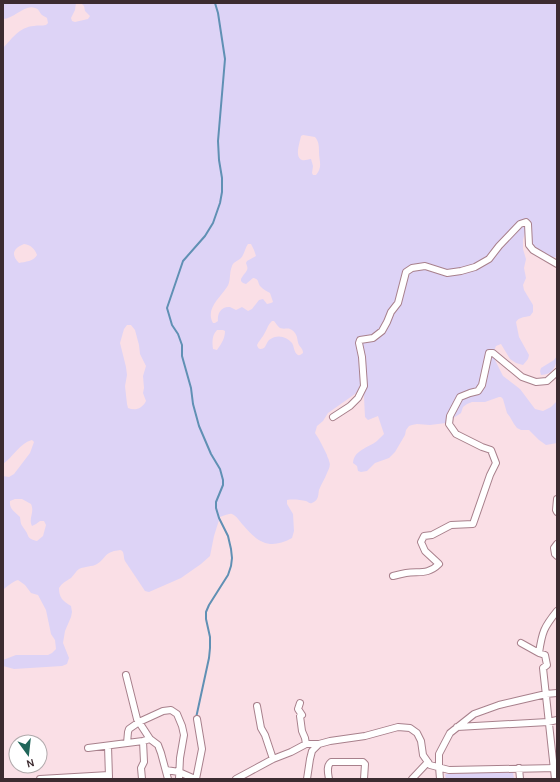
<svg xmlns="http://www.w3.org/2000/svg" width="560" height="782" font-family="Karla,sans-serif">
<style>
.green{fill:#ddd3f6;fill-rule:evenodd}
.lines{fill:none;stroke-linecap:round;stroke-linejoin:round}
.stream{stroke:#6090b4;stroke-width:2}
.minor-casing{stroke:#a8808c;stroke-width:8}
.minor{stroke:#fff;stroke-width:6}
</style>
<rect width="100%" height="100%" fill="#fadfe6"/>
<path class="green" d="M3,3H76L75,10L71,18L72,21L75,22L88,19L90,16L85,11L84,6L81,3H557V257L548,258L533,249L526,229L523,240V249L526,259L524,268L526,278L523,285L524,290L533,305V312L530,316C525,317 519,317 516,322L519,337L529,355L528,359L523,365L516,363L510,359L501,344L496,346L494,351L493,356L503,376L520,389L535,409L543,411L551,407L557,401V443L546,445L539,440L529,430H521L517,428L514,424L510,417L507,413L503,399L501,397H499L485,402H472L467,404L463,407L461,413L446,423L430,425L417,424L412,425L409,426L406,430L405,435L395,452L389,458L375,463L367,471L361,472L358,471L357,466L353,463C354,450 368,448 377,441C379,439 382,436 384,434L378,416L368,420L365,417L364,397L365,377L366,373V370L364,369L359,388L355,394L328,413L323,421L317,426L315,433C320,440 323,447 327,455C327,457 329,459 329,461C331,465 329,469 327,473C325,479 321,484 319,490C318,495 319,500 312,503C309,504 309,502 306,501C301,500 293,499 287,500V504L293,514L294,531L292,538C270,550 258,543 243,525C240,522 237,516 232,514C229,513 224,516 220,517L214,536L210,556L201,564L181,578L149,592L145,591L125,561C123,557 125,551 120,550C119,550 116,551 114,551C104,554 105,559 97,564C92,567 85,566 79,569C76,571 74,575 71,578C66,581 62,583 59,588C59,598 63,601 71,606L72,612L71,617L65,631L63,643L69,658L67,664L62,666L14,669L3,666V660L16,655H48L52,653L56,649L55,640L51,634L46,610L38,595L31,593L25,585L18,580C14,581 6,587 3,590V476L9,477L14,474L30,453L34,442L32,440C20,443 13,457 3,464V48C12,39 19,27 34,26C38,25 42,26 46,25L48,23L47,18C46,17 43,16 42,15C39,12 39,9 35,8C25,4 14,19 3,19ZM303,135L315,137C319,142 319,146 319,152C319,161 323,167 316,175H313L312,173L313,166L311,159C308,159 305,161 302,160C294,157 300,142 301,136ZM24,244C31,245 35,249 37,255C34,261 25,262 19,263C10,254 14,248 24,244ZM248,244H251L254,250L256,256L247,261L246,263C247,266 248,268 247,270C245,275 235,281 246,284L253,278C260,279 257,283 261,287C264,290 267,291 270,293L273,302L271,303L267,304L263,299L259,300L252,309L248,311L242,307L236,310C234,309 232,308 230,307C221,306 217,314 218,321L215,323H213C205,309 220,298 227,287C231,282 229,273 232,266C233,262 238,261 241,258C244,255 245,248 248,244ZM272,321H274C276,323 277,326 280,328C286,330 289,326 295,333C298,337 297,341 299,345C301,348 303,349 303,353C301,354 300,356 298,355C294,353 294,346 292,343C286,336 277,334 269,340C267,342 266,346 264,348C260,350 258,349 257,345C259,341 261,339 263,336C267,330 267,326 272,321ZM127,325H131L135,330L139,345L140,354L146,366L143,376L144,388L143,393L146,401C142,409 135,411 128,408L127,404L125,386L127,375L126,367L120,343L124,329ZM217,330H223L225,331C225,339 221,344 217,350L213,349C212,342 212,335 217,330ZM15,499H22L31,504C35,513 28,518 32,526L36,524L40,521H44L46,525L43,536L37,541C26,538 30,537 25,530C20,523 21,524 20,517C15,512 9,509 10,501Z
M557,356C557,366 552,375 541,375L540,371L541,368L554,360Z
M513,772L514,779H446L445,774Z"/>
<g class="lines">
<path class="stream" d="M196,718L209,658L210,648V637L206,619V612L209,605L221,586L228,575L231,566L232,558L231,549L228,536L219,518L216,508V502L223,485V480L220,469L211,454L199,426L193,404L191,388L182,356V345L178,334L172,325L167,308L183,261L205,236L213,223L220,203L222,192V178L219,160L218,141L225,59L218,13L215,3"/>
<g class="minor-casing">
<path id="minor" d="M333,417L350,406L358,398L364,386L362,357L359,343L360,340L373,338L382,331L387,322L391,312L398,303L406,272L412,268L425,266L447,273L461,271L475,267L489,259L499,246L520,224L526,222L528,224L529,245L533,250L557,264
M557,499L556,510L557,512
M557,544L554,548L555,554L557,556
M393,576C397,575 401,574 406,573C419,571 428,575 439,564L425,551L421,542L424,536L432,535L451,525L473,524L490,475L496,463L491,450L482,447L456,434L449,424L450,416L460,397L470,393L478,391L482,385L489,353H493L522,377L536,382L547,381L557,372
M521,643L539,653
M126,675L137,719L150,739L158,745L161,753L168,779
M300,703L298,709L302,715L300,716L302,731L305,738L306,744
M257,706L261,728L265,735L273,759
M457,727L548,722L557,720
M127,743L128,732L129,729L139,722L163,711L171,710L177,714L182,726L184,735L180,758L179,779
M108,746L109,777
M88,748L143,741L150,739
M519,768L520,779
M166,770L179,772L195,779
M40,779L109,775
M142,779L141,768L144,762L143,741
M196,779L202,749L197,719
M236,779L273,759L291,752L306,744H319
M307,779L310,759L312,751L319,744L330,741L365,736L398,727L410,728L417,733L421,741L423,755L430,765L449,770L557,768
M329,779C328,773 326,766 331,762H363L365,764L364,779
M412,779L428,762
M440,779L439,767V754L450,733L474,714L499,705L516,701L546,694L557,693
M555,779L543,668L547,665L545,655L539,653C542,632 544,627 557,611"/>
</g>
<use href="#minor" class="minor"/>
</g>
<rect width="560" height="782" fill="none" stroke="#3c2b30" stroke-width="8"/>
<g transform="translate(28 754) rotate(165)"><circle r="19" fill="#ffffff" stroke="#b1aaac"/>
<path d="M0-3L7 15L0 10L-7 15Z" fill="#20665a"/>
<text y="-6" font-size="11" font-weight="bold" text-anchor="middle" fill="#3c2b30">N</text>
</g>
</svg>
